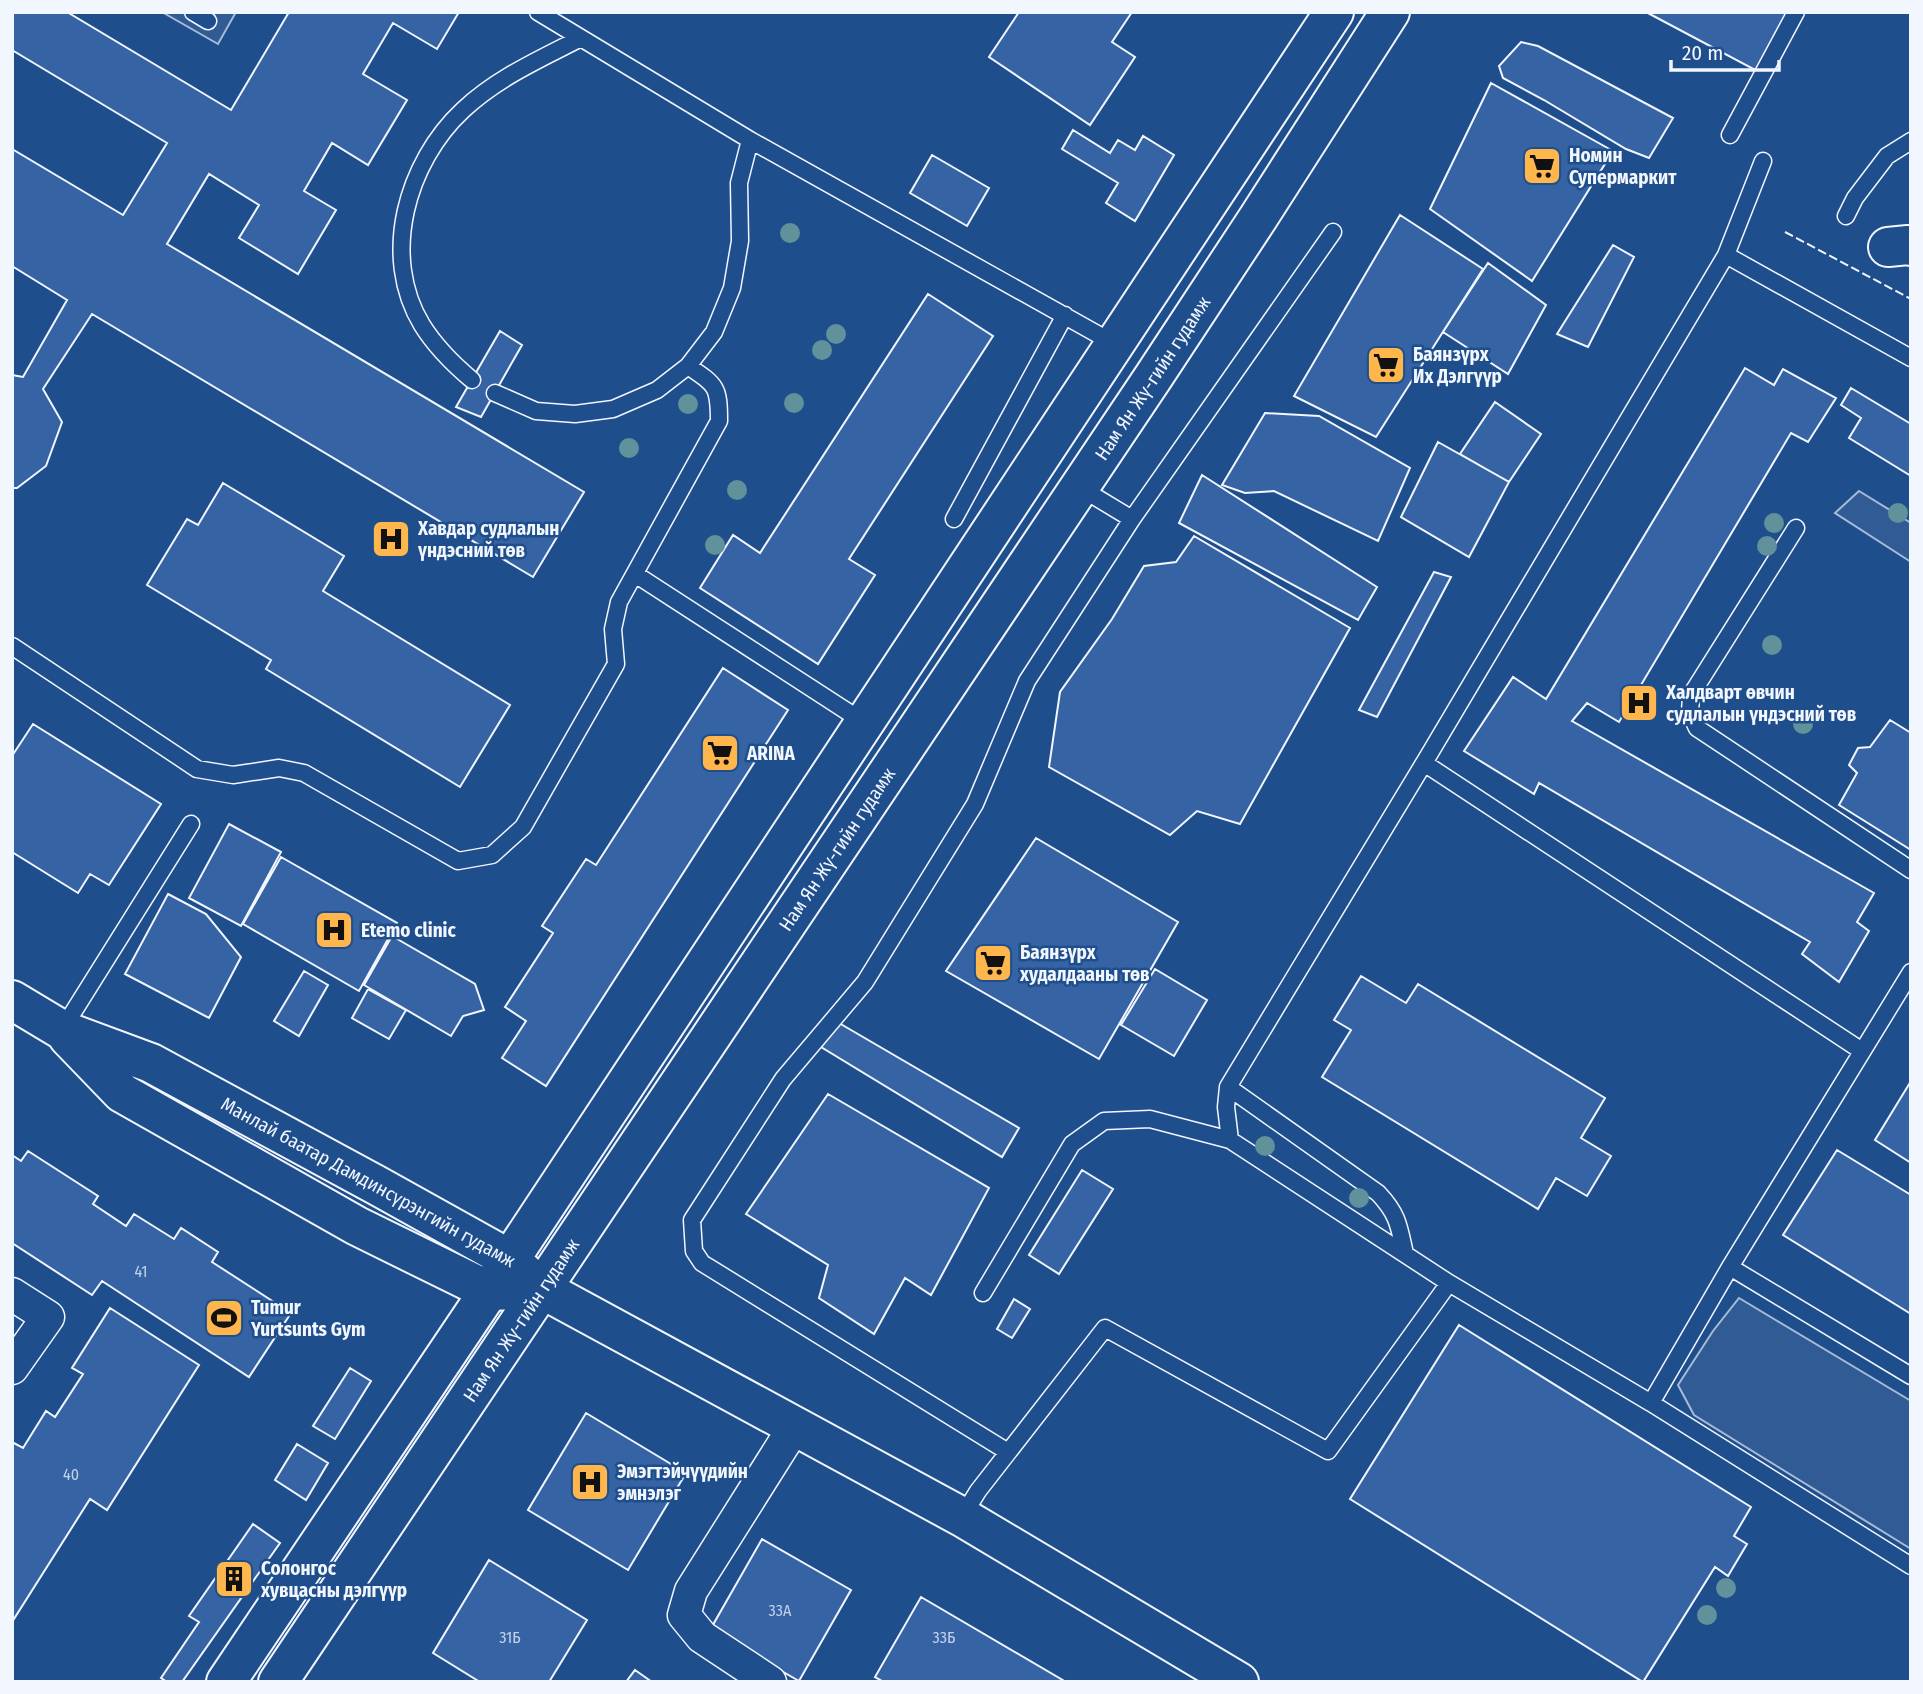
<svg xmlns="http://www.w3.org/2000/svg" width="1923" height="1694" font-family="'Fira Sans Condensed',sans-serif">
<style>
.built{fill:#305b95;stroke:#a8bbd7;stroke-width:2}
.building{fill:#3563a3;stroke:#f2f6ff;stroke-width:2}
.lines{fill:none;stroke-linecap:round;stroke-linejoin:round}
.service-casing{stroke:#f2f6ff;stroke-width:19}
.minor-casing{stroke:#f2f6ff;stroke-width:35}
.tertiary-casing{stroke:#f2f6ff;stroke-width:42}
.secondary-casing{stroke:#f2f6ff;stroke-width:42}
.primary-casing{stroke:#f2f6ff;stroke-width:42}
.service{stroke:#1f4e8c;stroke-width:16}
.minor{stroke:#1f4e8c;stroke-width:32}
.tertiary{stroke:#1f4e8c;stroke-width:38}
.secondary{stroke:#1f4e8c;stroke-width:38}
.primary{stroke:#1f4e8c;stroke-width:38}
.fence{stroke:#f2f6ff;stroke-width:2;stroke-dasharray:9 3.5;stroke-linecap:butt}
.tree{fill:#61919a}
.labels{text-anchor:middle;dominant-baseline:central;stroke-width:5;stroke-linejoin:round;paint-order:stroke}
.number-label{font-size:16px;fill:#c3d1e8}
.poi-label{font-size:19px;font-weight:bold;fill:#f2f6ff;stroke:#1f4e8c;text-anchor:start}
.street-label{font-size:19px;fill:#f2f6ff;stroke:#1f4e8c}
</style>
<rect width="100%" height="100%" fill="#1f4e8c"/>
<path class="built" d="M162,12H236L218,44Z
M1859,491L1911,523V562L1835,513Z
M1739,1298L1911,1401V1549L1694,1415L1678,1385L1713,1331Z"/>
<path class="building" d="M12,12H67L231,110L289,12H459L437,49L393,23L363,74L407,100L368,165L332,143L304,191L336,210L298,274L239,238L259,205L209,174L167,244L584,492L533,577L92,314L43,389L62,422L46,466L17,488H12V375L23,377L67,300L12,266V149L123,215L167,143L12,50Z
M1019,12H1132L1112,42L1135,57L1090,125L989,57Z
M1646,12H1788L1757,71Z
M1521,42L1538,46L1673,118L1649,158L1626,149L1544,100L1503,78L1499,66Z
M1491,83L1613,151L1532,281L1430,209Z
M1073,130L1110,153L1118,140L1135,150L1143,136L1174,155L1135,221L1106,203L1118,183L1062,149Z
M932,155L989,188L967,226L910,193Z
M1400,215L1483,269L1376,437L1294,396Z
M1613,245L1634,257L1588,347L1557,334Z
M1488,263L1546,305L1508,374L1443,332Z
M928,294L993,336L849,559L875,575L818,664L700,588L733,535L760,553Z
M500,331L522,345L481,417L456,407Z
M1745,368L1774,385L1783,369L1836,398L1808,442L1791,433L1619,722L1587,703L1572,721L1874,893L1857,922L1869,931L1839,982L1802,954L1810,942L1539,783L1534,794L1464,751L1513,677L1546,699Z
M1851,388L1911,424V476L1849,438L1861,418L1841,405Z
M1495,402L1541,434L1509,482L1460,454Z
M1265,413L1319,416L1410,468L1378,541L1274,491L1245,493L1222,485Z
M1438,442L1509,482L1469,557L1401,517Z
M1202,475L1377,587L1358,620L1179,523Z
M223,483L344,556L323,591L510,705L460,787L266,669L271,660L147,585L187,519L198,525Z
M1194,536L1350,628L1240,824L1197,811L1170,835L1049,767L1060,692L1112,619L1144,566L1176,562Z
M1434,572L1451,577L1377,717L1359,710Z
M723,668L788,710L546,1086L502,1058L526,1021L505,1007L553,933L542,926L586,859L596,865Z
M1890,720L1911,733V850L1839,805L1857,773L1849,765L1858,748L1870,747Z
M33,724L161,804L109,885L90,874L78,893L12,852V756Z
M229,824L281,852L241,926L189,898Z
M1036,838L1178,922L1099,1059L946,971Z
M281,857L397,923L359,991L243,924Z
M168,894L206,914L241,957L209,1018L125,974Z
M392,936L475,984L484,1010L463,1016L451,1036L364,985Z
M1155,969L1207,1000L1174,1056L1121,1025Z
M304,971L328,985L299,1036L274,1021Z
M1361,976L1406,1003L1418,984L1605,1098L1581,1138L1611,1156L1587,1196L1556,1178L1538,1209L1322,1077L1351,1030L1334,1020Z
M368,989L406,1010L389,1039L352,1018Z
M839,1023L1019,1128L1002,1157L821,1047Z
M1911,1081V1163L1875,1140Z
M828,1094L989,1188L931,1295L905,1278L874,1334L819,1298L828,1265L746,1214Z
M1837,1150L1911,1195V1314L1783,1235Z
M28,1151L98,1196L93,1204L126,1226L134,1214L174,1239L181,1228L218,1252L212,1262L291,1313L249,1377L102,1281L92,1295L12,1243V1155L21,1161Z
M1082,1170L1113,1189L1059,1274L1029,1255Z
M1014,1299L1030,1309L1012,1338L997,1329Z
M110,1308L199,1365L107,1510L90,1499L12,1622V1442L23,1448L46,1411L55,1417L83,1374L72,1368Z
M1459,1325L1751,1507L1734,1536L1747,1544L1728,1576L1715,1567L1643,1682L1350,1499Z
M350,1368L371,1381L335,1439L313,1426Z
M586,1413L686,1473L628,1570L528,1510Z
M297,1444L328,1463L306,1500L275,1480Z
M253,1524L280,1543L182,1682H167L161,1678L199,1622L189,1616Z
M762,1539L851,1590L799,1681L710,1630Z
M489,1560L587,1620L549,1682H480L433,1653Z
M921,1597L1066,1682H884L875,1677Z
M635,1670L652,1682H626Z"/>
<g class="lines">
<g class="service-casing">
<path id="service" d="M193,12L208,21
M538,12L750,140L1115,344
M1730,135L1796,12
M1846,216L1855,198L1887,156L1911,141
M1726,255L1911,358
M472,380C453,364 435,346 422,325C380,256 407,162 463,110C497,78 540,59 581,38
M495,393L536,411L575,414L613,409L657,390L688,366L714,332L732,288L740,241L739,183L750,140
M1079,487L1132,519
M954,519L1065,315
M1796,528L1691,695L1690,713L1697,728L1911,870
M635,574L865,723
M12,646L197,769L233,775L279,768L304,773L458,861L492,855L523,827L616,664L613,629L619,602L719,421C719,386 716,385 688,366
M1424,763L1726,255L1763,161
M62,1030L191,824
M1228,1087L1378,1193C1398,1214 1399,1226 1405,1254
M1730,1267L1911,1376
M1449,1283L1230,1140L1226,1107L1228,1087L1424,763L1862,1051
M983,1293L1072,1144L1104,1121L1150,1119L1230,1140
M1651,1403L1911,1566
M1008,1452L702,1263L694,1251L692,1220L783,1079L865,982L975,804L1027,681L1132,519L1333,232
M962,1517L978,1491L1105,1328L1328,1451L1449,1283L1651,1403L1730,1267L1911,972"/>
</g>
<g class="minor-casing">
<path id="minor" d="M12,1294L48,1317L12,1368
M770,1682L702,1637L684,1615L691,1591L795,1426"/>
</g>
<g class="tertiary-casing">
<path id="tertiary" d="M1888,247L1908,245L1911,246
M542,1289L962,1517L1239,1682"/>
</g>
<g class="secondary-casing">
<g id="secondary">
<path id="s1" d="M12,1000L62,1030L151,1063L378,1186L509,1259L542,1289"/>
<path d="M68,1037L122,1093L357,1226L489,1291L522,1290"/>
</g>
</g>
<g class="primary-casing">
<g id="primary">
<path d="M226,1682L489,1291L1334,12"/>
<path id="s2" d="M278,1682L1154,376L1258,218L1390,12"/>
</g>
</g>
<use href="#service" class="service"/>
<use href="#minor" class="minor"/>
<use href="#tertiary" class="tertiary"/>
<use href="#secondary" class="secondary"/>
<use href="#primary" class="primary"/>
<path class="fence" d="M1785,232L1911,299"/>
</g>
<g class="tree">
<circle cx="790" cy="233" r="10"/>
<circle cx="836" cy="334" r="10"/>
<circle cx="822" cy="350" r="10"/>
<circle cx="794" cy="403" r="10"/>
<circle cx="688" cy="404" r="10"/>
<circle cx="629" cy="448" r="10"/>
<circle cx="737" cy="490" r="10"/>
<circle cx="1898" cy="513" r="10"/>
<circle cx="1774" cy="523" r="10"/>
<circle cx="715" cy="545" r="10"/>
<circle cx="1767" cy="546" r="10"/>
<circle cx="1772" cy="645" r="10"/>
<circle cx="1803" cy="724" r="10"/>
<circle cx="1265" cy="1146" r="10"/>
<circle cx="1359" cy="1198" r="10"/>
<circle cx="1726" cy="1588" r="10"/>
<circle cx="1707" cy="1615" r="10"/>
</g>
<defs>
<g id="supermarket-square" transform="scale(2.0125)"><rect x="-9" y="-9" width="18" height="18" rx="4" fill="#ffb74d" stroke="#1f4e8c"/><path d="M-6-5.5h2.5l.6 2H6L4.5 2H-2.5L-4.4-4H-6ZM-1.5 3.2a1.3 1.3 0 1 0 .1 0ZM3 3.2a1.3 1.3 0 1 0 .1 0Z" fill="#111"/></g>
<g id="hospital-square" transform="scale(2.0125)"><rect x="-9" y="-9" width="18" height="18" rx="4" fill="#ffb74d" stroke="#1f4e8c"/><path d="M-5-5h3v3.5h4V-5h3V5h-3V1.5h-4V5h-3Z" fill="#111"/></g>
<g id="stadium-square" transform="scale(2.0125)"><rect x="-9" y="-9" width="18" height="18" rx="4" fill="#ffb74d" stroke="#1f4e8c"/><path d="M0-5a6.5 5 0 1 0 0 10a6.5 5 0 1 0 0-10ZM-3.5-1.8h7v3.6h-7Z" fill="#111"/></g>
<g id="building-square" transform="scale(2.0125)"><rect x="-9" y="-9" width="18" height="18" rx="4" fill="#ffb74d" stroke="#1f4e8c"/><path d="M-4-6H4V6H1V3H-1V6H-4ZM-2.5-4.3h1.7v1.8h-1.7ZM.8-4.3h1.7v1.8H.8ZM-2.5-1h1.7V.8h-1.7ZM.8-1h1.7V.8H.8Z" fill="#111"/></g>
</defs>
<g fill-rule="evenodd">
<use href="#supermarket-square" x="1542" y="166"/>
<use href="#supermarket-square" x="1386" y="365"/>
<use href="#hospital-square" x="391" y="539"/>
<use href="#hospital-square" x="1639" y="703"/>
<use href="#supermarket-square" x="720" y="753"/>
<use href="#hospital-square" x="334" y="930"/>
<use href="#supermarket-square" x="993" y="963"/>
<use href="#stadium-square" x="224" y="1318"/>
<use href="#hospital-square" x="590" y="1482"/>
<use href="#building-square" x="234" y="1579"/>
</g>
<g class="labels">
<g class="number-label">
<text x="141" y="1271">41</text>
<text x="71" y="1474">40</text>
<text x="780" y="1610">33А</text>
<text x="510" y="1637">31Б</text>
<text x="944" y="1637">33Б</text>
</g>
<g class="poi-label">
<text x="1569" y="155">Номин<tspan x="1569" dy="22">Супермаркит</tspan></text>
<text x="1413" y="354">Баянзүрх<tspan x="1413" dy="22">Их Дэлгүүр</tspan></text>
<text x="418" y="528">Хавдар судлалын<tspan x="418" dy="22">үндэсний төв</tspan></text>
<text x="1666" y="692">Халдварт өвчин<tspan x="1666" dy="22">судлалын үндэсний төв</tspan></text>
<text x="747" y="753">ARINA</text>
<text x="361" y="930">Etemo clinic</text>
<text x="1020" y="952">Баянзүрх<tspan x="1020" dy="22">худалдааны төв</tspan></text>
<text x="251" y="1307">Tumur<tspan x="251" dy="22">Yurtsunts Gym</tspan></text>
<text x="617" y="1471">Эмэгтэйчүүдийн<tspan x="617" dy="22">эмнэлэг</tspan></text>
<text x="261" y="1568">Солонгос<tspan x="261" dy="22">хувцасны дэлгүүр</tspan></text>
</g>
<g class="street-label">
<text stroke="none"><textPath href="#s2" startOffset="1570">Нам Ян Жү-гийн гудамж</textPath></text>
<text stroke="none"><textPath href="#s2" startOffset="1003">Нам Ян Жү-гийн гудамж</textPath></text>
<text stroke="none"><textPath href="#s1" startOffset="401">Манлай баатар Дамдинсүрэнгийн гудамж</textPath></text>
<text stroke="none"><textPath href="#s2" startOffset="436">Нам Ян Жү-гийн гудамж</textPath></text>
</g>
</g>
<rect width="1923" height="1694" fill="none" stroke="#f2f6ff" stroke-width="28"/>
<path d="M1671 60v10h108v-10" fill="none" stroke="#f2f6ff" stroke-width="3.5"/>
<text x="1682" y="60" font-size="21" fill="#f2f6ff" stroke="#1f4e8c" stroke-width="5" paint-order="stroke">20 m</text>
</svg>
